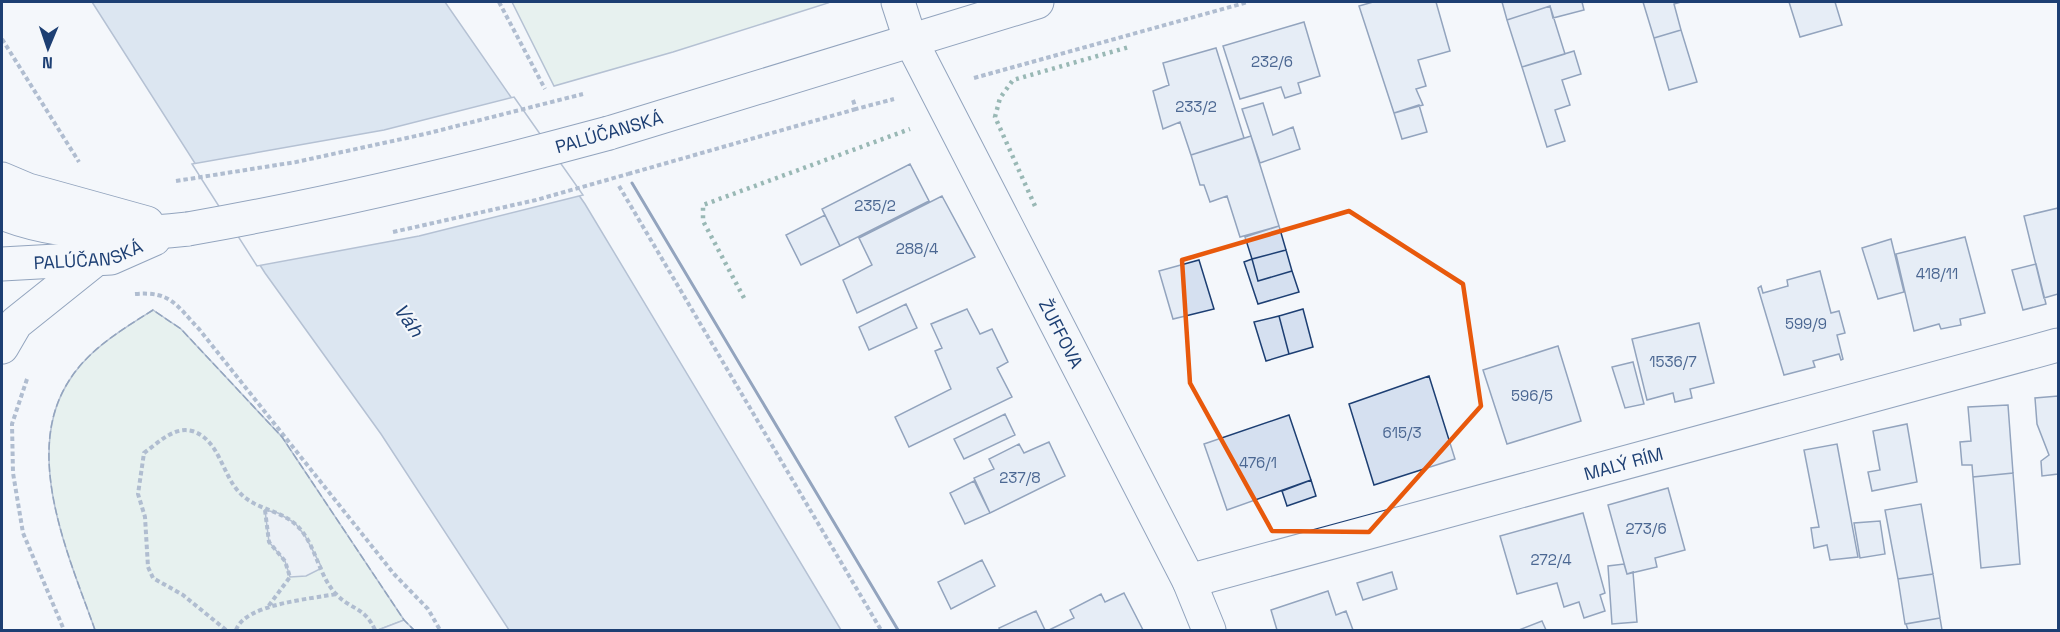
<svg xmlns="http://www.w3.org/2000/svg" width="2060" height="632" font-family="'Space Grotesk',sans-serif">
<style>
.green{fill:#d7e8df;stroke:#687fa3;stroke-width:1.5}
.parking{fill:#e3e8f0;stroke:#687fa3;stroke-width:1.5}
.water{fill:#bed0e5;stroke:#687fa3;stroke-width:1.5}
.pier{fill:#f4f7fb;stroke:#687fa3;stroke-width:1.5}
.building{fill:#d5e0f0;stroke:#1d3f73;stroke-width:1.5}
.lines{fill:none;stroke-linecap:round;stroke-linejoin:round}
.street-casing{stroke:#1d3f73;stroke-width:35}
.secondary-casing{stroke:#1d3f73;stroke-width:35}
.primary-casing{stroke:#1d3f73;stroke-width:35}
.path{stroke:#5e769c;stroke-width:4;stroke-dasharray:4.5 3;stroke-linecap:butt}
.street{stroke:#f4f7fb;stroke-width:33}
.secondary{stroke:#f4f7fb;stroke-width:33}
.primary{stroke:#f4f7fb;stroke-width:33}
.primary-bridge-casing{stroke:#1d3f73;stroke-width:35;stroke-linecap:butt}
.path-bridge{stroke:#5e769c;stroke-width:4;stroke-dasharray:4.5 3;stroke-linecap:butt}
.primary-bridge{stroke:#f4f7fb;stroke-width:33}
.hedge{stroke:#2c6c60;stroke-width:4.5;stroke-dasharray:3 4.5;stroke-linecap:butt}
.fence{stroke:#1d3f73;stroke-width:1.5;stroke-dasharray:8 3;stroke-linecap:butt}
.wall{stroke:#1d3f73;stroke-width:3}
.marked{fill:none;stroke:#e8590c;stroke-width:4.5;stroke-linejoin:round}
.labels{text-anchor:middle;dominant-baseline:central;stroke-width:4.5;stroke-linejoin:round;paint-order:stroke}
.number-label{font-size:15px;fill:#4b6792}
.street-label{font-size:18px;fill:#1d3f73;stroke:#f4f7fb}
.water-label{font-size:20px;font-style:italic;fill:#1d3f73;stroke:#f4f7fb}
</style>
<rect width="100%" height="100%" fill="#f4f7fb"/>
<path class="green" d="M512,2H827L828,3L673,52L554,86Z
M153,310L181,329L282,437L404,620L378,630H95C70,559 23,457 67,384C86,351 121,330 153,310Z"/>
<path class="parking" d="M265,510L278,513L295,523L305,536L322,568L306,576L290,577L285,561L269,542Z
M404,620L414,630H378Z"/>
<path class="water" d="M92,2H445L585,204L841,630H509L381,434L265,273Z"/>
<path class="pier" d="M514,97L583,195L419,236L257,266L192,164L384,130Z"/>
<path class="building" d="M1373,2H1436L1450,51L1418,60L1426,86L1416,89L1423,105L1394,113L1359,6Z
M1502,2H1582L1584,10L1553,18L1550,6L1507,20Z
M1643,2H1681L1674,4L1681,30L1654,38Z
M1789,2H1835L1842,25L1800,37Z
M1550,6L1565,54L1522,67L1507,20Z
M1304,22L1320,76L1298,83L1301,93L1285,98L1281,87L1240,99L1223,46Z
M1681,30L1697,82L1669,90L1654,38Z
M1216,48L1244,138L1191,155L1180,122L1163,129L1153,91L1169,85L1163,63Z
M1574,51L1581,74L1562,80L1570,105L1555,110L1565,141L1547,147L1522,67Z
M1263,103L1273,135L1293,127L1300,149L1260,163L1242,109Z
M1419,105L1427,132L1402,139L1394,113Z
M1251,136L1279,226L1240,237L1227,196L1210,202L1204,185H1200L1191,155Z
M910,164L929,201L840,246L822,209Z
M942,196L975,257L857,313L843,280L872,265L859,238Z
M2058,208V294L2044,298L2024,216Z
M825,215L840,246L801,265L786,235Z
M1279,226L1286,250L1252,259L1245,237Z
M1965,237L1985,313L1960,319L1961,325L1941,329L1939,324L1914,331L1896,254Z
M1891,239L1904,292L1878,299L1862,248Z
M1286,250L1292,271L1258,281L1252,259Z
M1252,259L1258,281L1292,271L1299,292L1258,304L1244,262Z
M1199,260L1214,309L1173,319L1159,271Z
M2036,264L2046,304L2023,310L2012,270Z
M1820,271L1831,313L1839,311L1845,333L1837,335L1843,359L1841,360L1839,354L1813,361L1815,367L1784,375L1758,288L1761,286L1763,293L1788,286L1787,280Z
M906,304L917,328L869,350L859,327Z
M967,309L980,334L992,329L1008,362L997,368L1012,397L909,447L895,417L951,389L935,351L942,348L931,324Z
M1303,309L1313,347L1289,354L1279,316Z
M1279,316L1289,354L1266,361L1254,322Z
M1699,323L1714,383L1690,389L1692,398L1675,402L1673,393L1647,400L1632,339Z
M1558,346L1581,421L1507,444L1483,370Z
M1633,362L1644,404L1625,408L1612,367Z
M1429,376L1455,459L1374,485L1349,404Z
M2058,396V474L2042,476L2041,461L2049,455L2037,424L2035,398Z
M2008,405L2013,473L1973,477L1972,465H1962L1960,442L1971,441L1968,407Z
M1005,414L1015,435L964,459L954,439Z
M1289,415L1311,480L1227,510L1204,444Z
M1907,424L1917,482L1872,491L1868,472L1880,470L1873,431Z
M1049,442L1065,476L990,513L974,478L994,469L989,459L1019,444L1024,453Z
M1837,444L1858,557L1830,560L1827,545L1814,548L1811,528L1819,527L1804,450Z
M2013,473L2020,564L1981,568L1973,477Z
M1311,480L1316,496L1287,506L1282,491Z
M974,481L990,513L965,524L950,493Z
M1668,488L1685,550L1655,558L1657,567L1627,574L1608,505Z
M1921,504L1933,574L1898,579L1885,510Z
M1583,513L1605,593L1600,595L1605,611L1584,618L1579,602L1564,607L1557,583L1517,594L1500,536Z
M1880,521L1885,554L1860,558L1854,523Z
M982,560L995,586L951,609L938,582Z
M1624,564L1627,574L1633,572L1637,622L1612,624L1608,566Z
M1392,572L1397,589L1363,600L1357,583Z
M1933,574L1940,618L1905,624L1898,579Z
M1328,591L1336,615L1346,611L1353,630H1277L1271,610Z
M1124,593L1143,630H1049L1074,618L1070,610L1101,594L1105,602Z
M1036,611L1045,630H1000L999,628Z
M1940,618L1942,630H1908L1906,624Z
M1542,621L1546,630H1519Z"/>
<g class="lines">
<g class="street-casing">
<g id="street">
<path id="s1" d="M898,2L910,39L1189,581L1209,630"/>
<path id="s2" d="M1189,581L2058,345"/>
</g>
</g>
<g class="secondary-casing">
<path id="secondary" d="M2,347L16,323L96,259"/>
</g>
<g class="primary-casing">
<g id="primary">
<path d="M609,133L1037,2"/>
<path d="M2,179L28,190L147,223"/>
<path d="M2,213C60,236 126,236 188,229"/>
<path id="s3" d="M2,264L111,258L154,239"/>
</g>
</g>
<path class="path" d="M499,2L545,89
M2,39L79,162
M974,78L1248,2
M853,100L856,109L894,99
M628,174L856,109
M619,186L881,630
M135,294C171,291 176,305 199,329L394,574L428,609L440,630
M27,379L12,424L13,473L23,533L64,630
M265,510L269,542L285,561L290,577L267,608
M226,630L183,595L153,578L148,567L145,517L138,494L144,453C158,443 174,426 192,431C219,439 222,474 239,492C254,509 277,509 294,523C316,541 317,574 336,594C351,610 365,607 375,630
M236,630C245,604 311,599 336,594"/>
<use href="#street" class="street"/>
<use href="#secondary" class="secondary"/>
<use href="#primary" class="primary"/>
<g class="primary-bridge-casing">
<path id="primary-bridge" d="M188,229C330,204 469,171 609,133"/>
</g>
<path class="path-bridge" d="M176,181L296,162L425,134L583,94
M393,232L536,200L628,174"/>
<use href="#primary-bridge" class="primary-bridge"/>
<path class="hedge" d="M1035,206L995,117L1000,98L1013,80L1129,47
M744,298L703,221V205L910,129"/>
<path class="fence" d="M95,630C70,559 23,456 67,384C86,351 121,330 153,310L181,329L282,437L404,620L414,630"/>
<path class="wall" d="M632,183L898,630"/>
</g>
<path d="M0 0H2060V632H0ZM1349,211L1463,284L1481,406L1369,532L1272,531L1190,383L1182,260Z" fill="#f4f7fb" fill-opacity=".55" fill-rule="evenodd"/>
<path class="marked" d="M1349,211L1463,284L1481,406L1369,532L1272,531L1190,383L1182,260Z"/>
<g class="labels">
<g class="number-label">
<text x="1272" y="61">232/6</text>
<text x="1196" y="106">233/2</text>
<text x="875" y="205">235/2</text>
<text x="917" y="248">288/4</text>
<text x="1937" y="273">418/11</text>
<text x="1806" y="323">599/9</text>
<text x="1673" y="361">1536/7</text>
<text x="1532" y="395">596/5</text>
<text x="1402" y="432">615/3</text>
<text x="1258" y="462">476/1</text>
<text x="1020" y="477">237/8</text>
<text x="1646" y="528">273/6</text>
<text x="1551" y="559">272/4</text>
</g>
<g class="street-label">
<text transform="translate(609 132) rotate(-16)">PALÚČANSKÁ</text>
<text stroke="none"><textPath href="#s3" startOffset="87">PALÚČANSKÁ</textPath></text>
<text stroke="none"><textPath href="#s1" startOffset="370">ŽUFFOVA</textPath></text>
<text stroke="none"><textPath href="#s2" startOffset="450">MALÝ RÍM</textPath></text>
</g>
<g class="water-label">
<text transform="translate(409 320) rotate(55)">Váh</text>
</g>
</g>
<rect width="2060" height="632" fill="none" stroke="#1d3f73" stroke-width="6"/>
<g transform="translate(48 48) rotate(182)" stroke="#f4f7fb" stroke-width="4.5" paint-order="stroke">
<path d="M0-4.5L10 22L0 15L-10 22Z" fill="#1d3f73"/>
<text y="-9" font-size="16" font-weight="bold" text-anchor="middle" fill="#1d3f73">N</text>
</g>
</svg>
